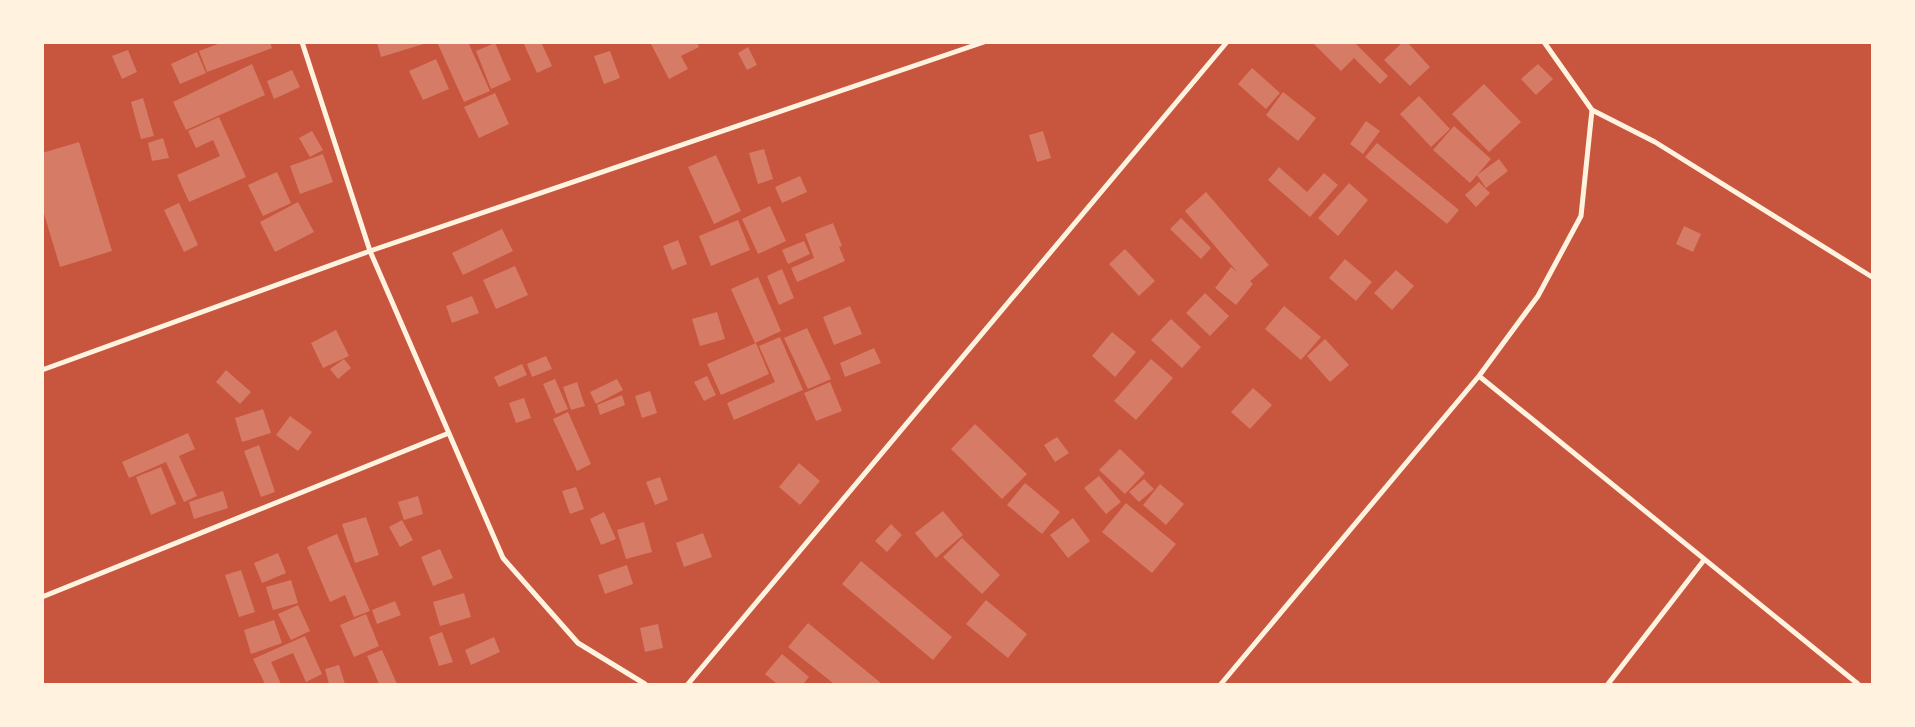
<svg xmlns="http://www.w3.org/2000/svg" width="1915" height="727" font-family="Rubik,sans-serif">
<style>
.building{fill:#d67c66}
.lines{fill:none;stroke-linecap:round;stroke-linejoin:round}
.minor{stroke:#fff3e0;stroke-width:5}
</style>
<rect width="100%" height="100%" fill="#c8553d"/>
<path class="building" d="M223,42H270L272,48L207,72L199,51Z
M377,42H427V43L381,57Z
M437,42H468L490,91L464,102Z
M523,42H541L552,66L537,73Z
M650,42H697L699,47L681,56L688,69L669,79Z
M1312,42H1354L1388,76L1380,84L1354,58L1341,71Z
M1403,42H1407L1430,67L1410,86L1384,60Z
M495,43L511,80L491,89L476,51Z
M748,47L757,65L747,70L738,53Z
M128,50L137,72L122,79L112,56Z
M610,51L620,78L604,84L594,56Z
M197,52L206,73L180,84L171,64Z
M436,59L449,89L423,100L409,71Z
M252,64L265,95L186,130L173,102Z
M1538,64L1553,79L1536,95L1521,79Z
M1252,68L1280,93L1266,109L1238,84Z
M292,70L300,87L274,99L267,81Z
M1484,84L1521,122L1489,152L1452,114Z
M1283,92L1316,118L1298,141L1266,115Z
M495,93L509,124L479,138L464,107Z
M1419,96L1450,129L1431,147L1400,114Z
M143,98L154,136L141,139L131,102Z
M219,117L246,177L189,202L177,175L220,156L213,140L196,148L188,131Z
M1366,121L1380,131L1363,154L1350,144Z
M1454,126L1491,159L1470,183L1433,150Z
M312,131L323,150L310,157L299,138Z
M1043,131L1051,158L1037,162L1029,135Z
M163,138L169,158L152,161L148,143Z
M79,142L112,251L60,267L42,207V153Z
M1377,143L1459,210L1447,224L1365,157Z
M764,149L773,179L758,184L749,153Z
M323,154L333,182L300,194L290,166Z
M716,155L741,211L714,224L688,167Z
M1499,159L1508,171L1486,188L1477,175Z
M1279,167L1307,192L1324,173L1338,185L1310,217L1268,180Z
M277,172L291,203L263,216L248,185Z
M800,176L807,192L782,203L775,187Z
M1479,182L1490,193L1476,207L1465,195Z
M1349,183L1368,200L1338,236L1318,218Z
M1206,192L1269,265L1250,281L1253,284L1236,305L1215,288L1231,267L1238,273L1185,211Z
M298,202L314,232L275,252L260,222Z
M179,203L198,245L184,252L164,210Z
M770,206L786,241L758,254L742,219Z
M1181,218L1211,248L1201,259L1170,229Z
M738,220L750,250L711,266L699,236Z
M833,223L842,246L839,247L845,261L797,282L791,268L814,258L805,234Z
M1684,226L1701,234L1693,252L1676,244Z
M502,229L513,251L463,275L452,253Z
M678,240L687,264L672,270L663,246Z
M804,241L810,254L788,264L782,250Z
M1125,249L1155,281L1139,296L1109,264Z
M1345,259L1372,282L1356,301L1329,278Z
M515,266L528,295L496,309L483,280Z
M782,269L794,298L779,305L767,276Z
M1396,270L1414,286L1392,310L1374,293Z
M758,277L781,331L755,343L731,289Z
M1205,293L1229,316L1210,336L1186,313Z
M472,296L479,313L452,323L446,306Z
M850,306L862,334L834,345L823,317Z
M1284,306L1321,337L1301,360L1265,329Z
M717,312L725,339L700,346L692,319Z
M1171,319L1201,347L1182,368L1151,340Z
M807,328L831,379L808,389L784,338Z
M336,330L349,356L323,368L311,343Z
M1112,332L1136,352L1115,377L1092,356Z
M780,337L803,390L734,420L727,403L775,382L759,346Z
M1325,339L1349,365L1330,382L1307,356Z
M756,343L769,374L721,395L707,364Z
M874,348L881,363L845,377L840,363Z
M546,356L552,369L532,377L527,364Z
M344,359L351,368L338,379L330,369Z
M1151,359L1173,378L1136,420L1114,401Z
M522,364L527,375L499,387L494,377Z
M226,370L251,392L240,404L216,382Z
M707,376L716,395L704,401L694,382Z
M555,379L568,409L556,414L543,384Z
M617,379L623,390L596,404L590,392Z
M577,382L585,406L571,410L563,387Z
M830,382L842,411L816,421L804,393Z
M1253,388L1272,405L1250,429L1231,412Z
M650,391L657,413L642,418L635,396Z
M622,395L625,405L600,415L597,405Z
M524,398L531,418L516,423L509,403Z
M263,409L271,433L242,442L235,418Z
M568,412L591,464L577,471L553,419Z
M290,416L312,432L298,451L276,435Z
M975,424L1027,474L1002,499L951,449Z
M188,433L195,449L179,456L197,496L184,502L166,462L129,478L122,462Z
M1057,437L1069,453L1055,462L1044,445Z
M259,445L275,492L261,497L244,451Z
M1120,449L1145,473L1125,494L1099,470Z
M799,463L820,481L800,505L779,487Z
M161,467L176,504L151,515L136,477Z
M1099,476L1121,502L1106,514L1084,488Z
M660,477L668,500L655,505L646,482Z
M1144,479L1154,489L1139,502L1129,492Z
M1025,483L1060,512L1042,534L1007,505Z
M1160,484L1184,504L1166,525L1143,505Z
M576,487L584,509L570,514L562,491Z
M223,491L228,508L194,519L189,502Z
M418,496L423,514L404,520L398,502Z
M1126,503L1176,544L1152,573L1102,532Z
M943,511L963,535L936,558L915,533Z
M604,512L616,539L601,545L590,519Z
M366,517L379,555L355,563L342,524Z
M1073,518L1090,541L1068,558L1050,535Z
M402,520L413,540L400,547L389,527Z
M644,522L652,552L626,559L617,530Z
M891,524L902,535L887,552L875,541Z
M703,533L712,557L684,567L676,543Z
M337,534L370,611L354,617L345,595L330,602L307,547Z
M962,538L1000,575L982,594L943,557Z
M440,549L453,578L433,586L421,557Z
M278,553L286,573L262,583L254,563Z
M861,561L952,637L933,660L842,584Z
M627,565L633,584L605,594L598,575Z
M241,570L255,612L239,617L225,575Z
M291,580L298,603L273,610L266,587Z
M464,593L471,617L440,626L433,602Z
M986,600L1027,634L1008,658L966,624Z
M395,601L401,615L377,624L372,610Z
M298,605L310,631L291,640L278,614Z
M366,614L379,646L354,657L340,625Z
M274,620L282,643L251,654L244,630Z
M808,623L882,684H834L788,647Z
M658,624L663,648L645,652L640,628Z
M442,632L453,662L439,666L429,637Z
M305,636L322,674L306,682L293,653L271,662L281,684H265L253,659Z
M494,637L500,652L471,665L465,650Z
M382,650L397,684H379L367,656Z
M782,654L809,677L803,684H777L765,674Z
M339,665L345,684H329L325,669Z"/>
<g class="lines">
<path class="minor" d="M302,42L370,251L503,558L578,643L645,684
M1592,110L1655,142L1872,277
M42,370L370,251L984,42
M1479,376L1858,684
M42,597L449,433
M688,684L1227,42
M1221,684L1479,376L1538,296L1581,216L1592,110L1544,42
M1608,684L1704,560"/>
</g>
<rect width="1915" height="727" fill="none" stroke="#fff3e0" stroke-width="88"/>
</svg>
